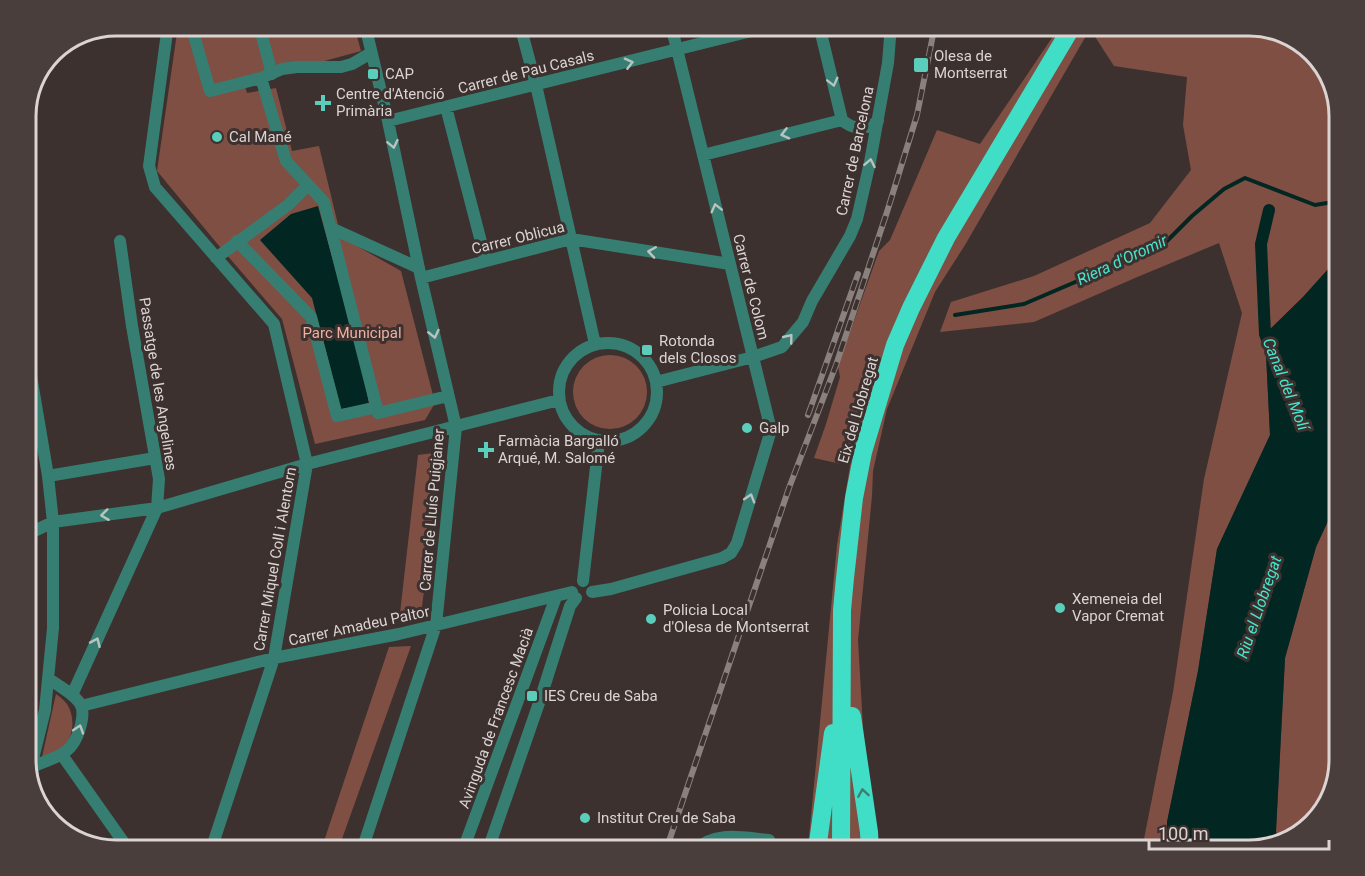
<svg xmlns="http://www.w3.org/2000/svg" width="1365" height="876" font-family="Roboto,sans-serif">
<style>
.green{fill:#804f44}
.water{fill:#022621}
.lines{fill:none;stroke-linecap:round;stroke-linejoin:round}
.stream{stroke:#022621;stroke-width:4}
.canal{stroke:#022621;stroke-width:12}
.minor{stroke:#377e72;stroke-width:12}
.highway{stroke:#40dec7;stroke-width:18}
.rail-casing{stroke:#8a817f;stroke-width:6}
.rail{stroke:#3c312f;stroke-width:4;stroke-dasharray:11;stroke-linecap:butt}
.oneway{stroke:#bac3bf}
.oneway2{stroke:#3e7f73}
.poi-dot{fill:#5bcebb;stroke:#3c312f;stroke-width:2}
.labels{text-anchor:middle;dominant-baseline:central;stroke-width:6;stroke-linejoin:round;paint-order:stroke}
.poi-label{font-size:15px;fill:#dbd4d2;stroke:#3c312f;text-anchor:start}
.street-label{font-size:15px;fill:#dbd4d2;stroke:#3c312f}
.park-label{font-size:15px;fill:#f1af9f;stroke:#3c312f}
.water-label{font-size:16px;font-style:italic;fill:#44e6ce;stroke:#3c312f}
.rim{fill:none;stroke:#dbd4d2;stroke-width:3}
</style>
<rect width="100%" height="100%" fill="#3c312f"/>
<path class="green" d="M178,26H354L361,51L244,83L247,93L276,88L292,151L319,146L341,237L401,271L435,403L425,420L315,444L282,319L220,247L157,171Z
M1060,26H1249L1299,41L1327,71L1339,111V257L1303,297L1265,334L1270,435L1217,549L1198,671L1167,822L1168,850H1143V844L1173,692L1204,479L1242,313L1219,243L1135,278L1034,322L940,332L951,302L1034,276L1150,223L1191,170L1183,125L1187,77L1114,66L1090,29L965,245L935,292L887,409L873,471L872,496L858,640L863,728L871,795L875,850H806L809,837L837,545L850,466L814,458L826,424L840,377L838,366L879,251L890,240L937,130L980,144Z
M573 392a37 37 0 1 1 74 0a37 37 0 1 1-74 0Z
M441,452L421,615L399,622L418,455Z
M1339,497V760L1324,810L1294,838L1278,843L1276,831L1285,658L1316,547Z
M411,646L338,850H321L389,647Z
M56,694C60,697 64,700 67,704C76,718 74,740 60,749C55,753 48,755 42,757Z"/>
<path class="water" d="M318,206L363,369L369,404L341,409L312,298L260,240L291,214Z
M1339,257V497L1316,547L1285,658L1276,831L1278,843L1249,850H1168L1167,822L1198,671L1217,549L1270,435L1265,334L1303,297Z"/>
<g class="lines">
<path class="stream" d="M955,315L1024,304L1164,244L1192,216L1224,189L1245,178L1315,205L1339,201"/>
<path class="canal" d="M1269,210L1261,244L1265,334L1270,347"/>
<path class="minor" d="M168,25L149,166L155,187L274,324L307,464L274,658L211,850
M191,25L210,91L261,78L282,69L297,67H341L352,64L371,53
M259,25L272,74
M520,25L536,85L595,344
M819,25L842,120C853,130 866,130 878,121
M261,78L286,161L324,202L378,413L448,396
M446,107L486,261
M388,121L775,25
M703,155L842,120
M331,228L419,268
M26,233L29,220L28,132L31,99
M237,241L311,317L337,416L377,407
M216,258L288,205L308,185
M421,278L571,239L730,264
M559 392a49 49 0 1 1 98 0a49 49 0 1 1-98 0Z
M26,346L48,476L53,522V628L45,710L29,775
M656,382L753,357L782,347L803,322L812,301L850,236L857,219L870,162L888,63L891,25
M48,476L155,458
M26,535L53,522L157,508L307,464L559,400
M583,581L599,441
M592,592L611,589L722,558L731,553L737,543L771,430L671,25
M72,695L157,508L159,479L132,326L120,241
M81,706L274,658L399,634L572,592
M62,755L129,850
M28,769C53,756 71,759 80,728C82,721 84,712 81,705C75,694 58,686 48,678
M362,850L436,625L456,427L421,278L388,121L365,25
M463,850L556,597
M488,850L540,700L570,606L576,598
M696,850C714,830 745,838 769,840"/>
<path class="highway" d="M852,716L869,832L870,850
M817,850L833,733
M841,850L842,610L845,578L854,498L863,452L895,345L911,308L946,238L1073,25"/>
<g class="rail-casing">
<path id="rail" d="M808,415L858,274
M666,850L789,488L836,365L887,212L917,115L935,25"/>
</g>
<use href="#rail" class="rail"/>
</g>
<defs><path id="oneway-chevron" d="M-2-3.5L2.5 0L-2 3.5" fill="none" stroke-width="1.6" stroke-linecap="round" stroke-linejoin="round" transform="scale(1.5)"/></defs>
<g class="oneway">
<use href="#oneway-chevron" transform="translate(629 63) rotate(-14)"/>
<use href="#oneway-chevron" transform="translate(833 82) rotate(76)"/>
<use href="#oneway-chevron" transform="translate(785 134) rotate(166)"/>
<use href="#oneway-chevron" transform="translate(393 144) rotate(78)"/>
<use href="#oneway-chevron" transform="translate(870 163) rotate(-79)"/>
<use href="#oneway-chevron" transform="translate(716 208) rotate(-104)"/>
<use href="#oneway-chevron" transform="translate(652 252) rotate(-171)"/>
<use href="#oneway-chevron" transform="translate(434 334) rotate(77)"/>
<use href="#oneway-chevron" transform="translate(789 338) rotate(-51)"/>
<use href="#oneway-chevron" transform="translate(750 498) rotate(-73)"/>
<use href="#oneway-chevron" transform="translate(105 515) rotate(173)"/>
<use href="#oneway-chevron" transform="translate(96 642) rotate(-66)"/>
<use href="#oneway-chevron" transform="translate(79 729) rotate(-72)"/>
</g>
<use class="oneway2" href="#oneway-chevron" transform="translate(863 793) rotate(-99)"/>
<g class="poi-dot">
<rect x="913" y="57" width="16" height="16" rx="3"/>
<rect x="367" y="68" width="12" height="12" rx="3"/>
<path d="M320 94h6v6h6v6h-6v6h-6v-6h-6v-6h6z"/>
<circle cx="217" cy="137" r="6"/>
<rect x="641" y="344" width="12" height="12" rx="3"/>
<circle cx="747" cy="428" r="6"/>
<path d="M483 441h6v6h6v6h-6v6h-6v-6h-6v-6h6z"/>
<circle cx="1060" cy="608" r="6"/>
<circle cx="651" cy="619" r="6"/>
<rect x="526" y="690" width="12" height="12" rx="3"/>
<circle cx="585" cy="818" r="6"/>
</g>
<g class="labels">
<g class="poi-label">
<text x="934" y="56">Olesa de<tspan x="934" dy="17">Montserrat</tspan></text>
<text x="385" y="74">CAP</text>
<text x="336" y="94">Centre d'Atenció<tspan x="336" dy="17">Primària</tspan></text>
<text x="229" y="137">Cal Mané</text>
<text x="659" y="341">Rotonda<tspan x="659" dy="17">dels Closos</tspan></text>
<text x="759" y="428">Galp</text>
<text x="498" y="441">Farmàcia Bargalló<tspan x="498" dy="17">Arqué, M. Salomé</tspan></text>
<text x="1072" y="599">Xemeneia del<tspan x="1072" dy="17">Vapor Cremat</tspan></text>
<text x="663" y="610">Policia Local<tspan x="663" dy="17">d'Olesa de Montserrat</tspan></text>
<text x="544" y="696">IES Creu de Saba</text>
<text x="597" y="818">Institut Creu de Saba</text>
</g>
<g class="street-label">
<text transform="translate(526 72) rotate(-14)">Carrer de Pau Casals</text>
<text transform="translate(855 151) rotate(-78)">Carrer de Barcelona</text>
<text transform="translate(518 238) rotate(-14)">Carrer Oblicua</text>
<text transform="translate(751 287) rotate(76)">Carrer de Colom</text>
<text transform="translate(158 384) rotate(81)">Passatge de les Angelines</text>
<text transform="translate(858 410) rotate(-74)">Eix del Llobregat</text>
<text transform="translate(432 510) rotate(-85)">Carrer de Lluís Puigjaner</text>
<text transform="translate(275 559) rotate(-80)">Carrer Miquel Coll i Alentorn</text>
<text transform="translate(359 626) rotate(-12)">Carrer Amadeu Paltor</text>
<text transform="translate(496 718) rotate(-70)">Avinguda de Francesc Macià</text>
</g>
<g class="park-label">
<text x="352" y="333">Parc Municipal</text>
</g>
<g class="water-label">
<text transform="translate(1122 260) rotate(-25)">Riera d'Oromir</text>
<text transform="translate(1286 384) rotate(68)">Canal del Molí</text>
<text transform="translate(1259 607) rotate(-71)">Riu el Llobregat</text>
</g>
</g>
<path d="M0 0H1365V876H0ZM116 36H1249A80 80 0 0 1 1329 116V760A80 80 0 0 1 1249 840H116A80 80 0 0 1 36 760V116A80 80 0 0 1 116 36Z" fill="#493e3c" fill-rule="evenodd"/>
<path class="rim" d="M116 36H1249A80 80 0 0 1 1329 116V760A80 80 0 0 1 1249 840H116A80 80 0 0 1 36 760V116A80 80 0 0 1 116 36Z"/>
<path d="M1149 840v9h180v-9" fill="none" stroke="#dbd4d2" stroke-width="3"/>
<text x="1158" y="840" font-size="18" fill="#dbd4d2" stroke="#3c312f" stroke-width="4.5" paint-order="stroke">100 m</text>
</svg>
